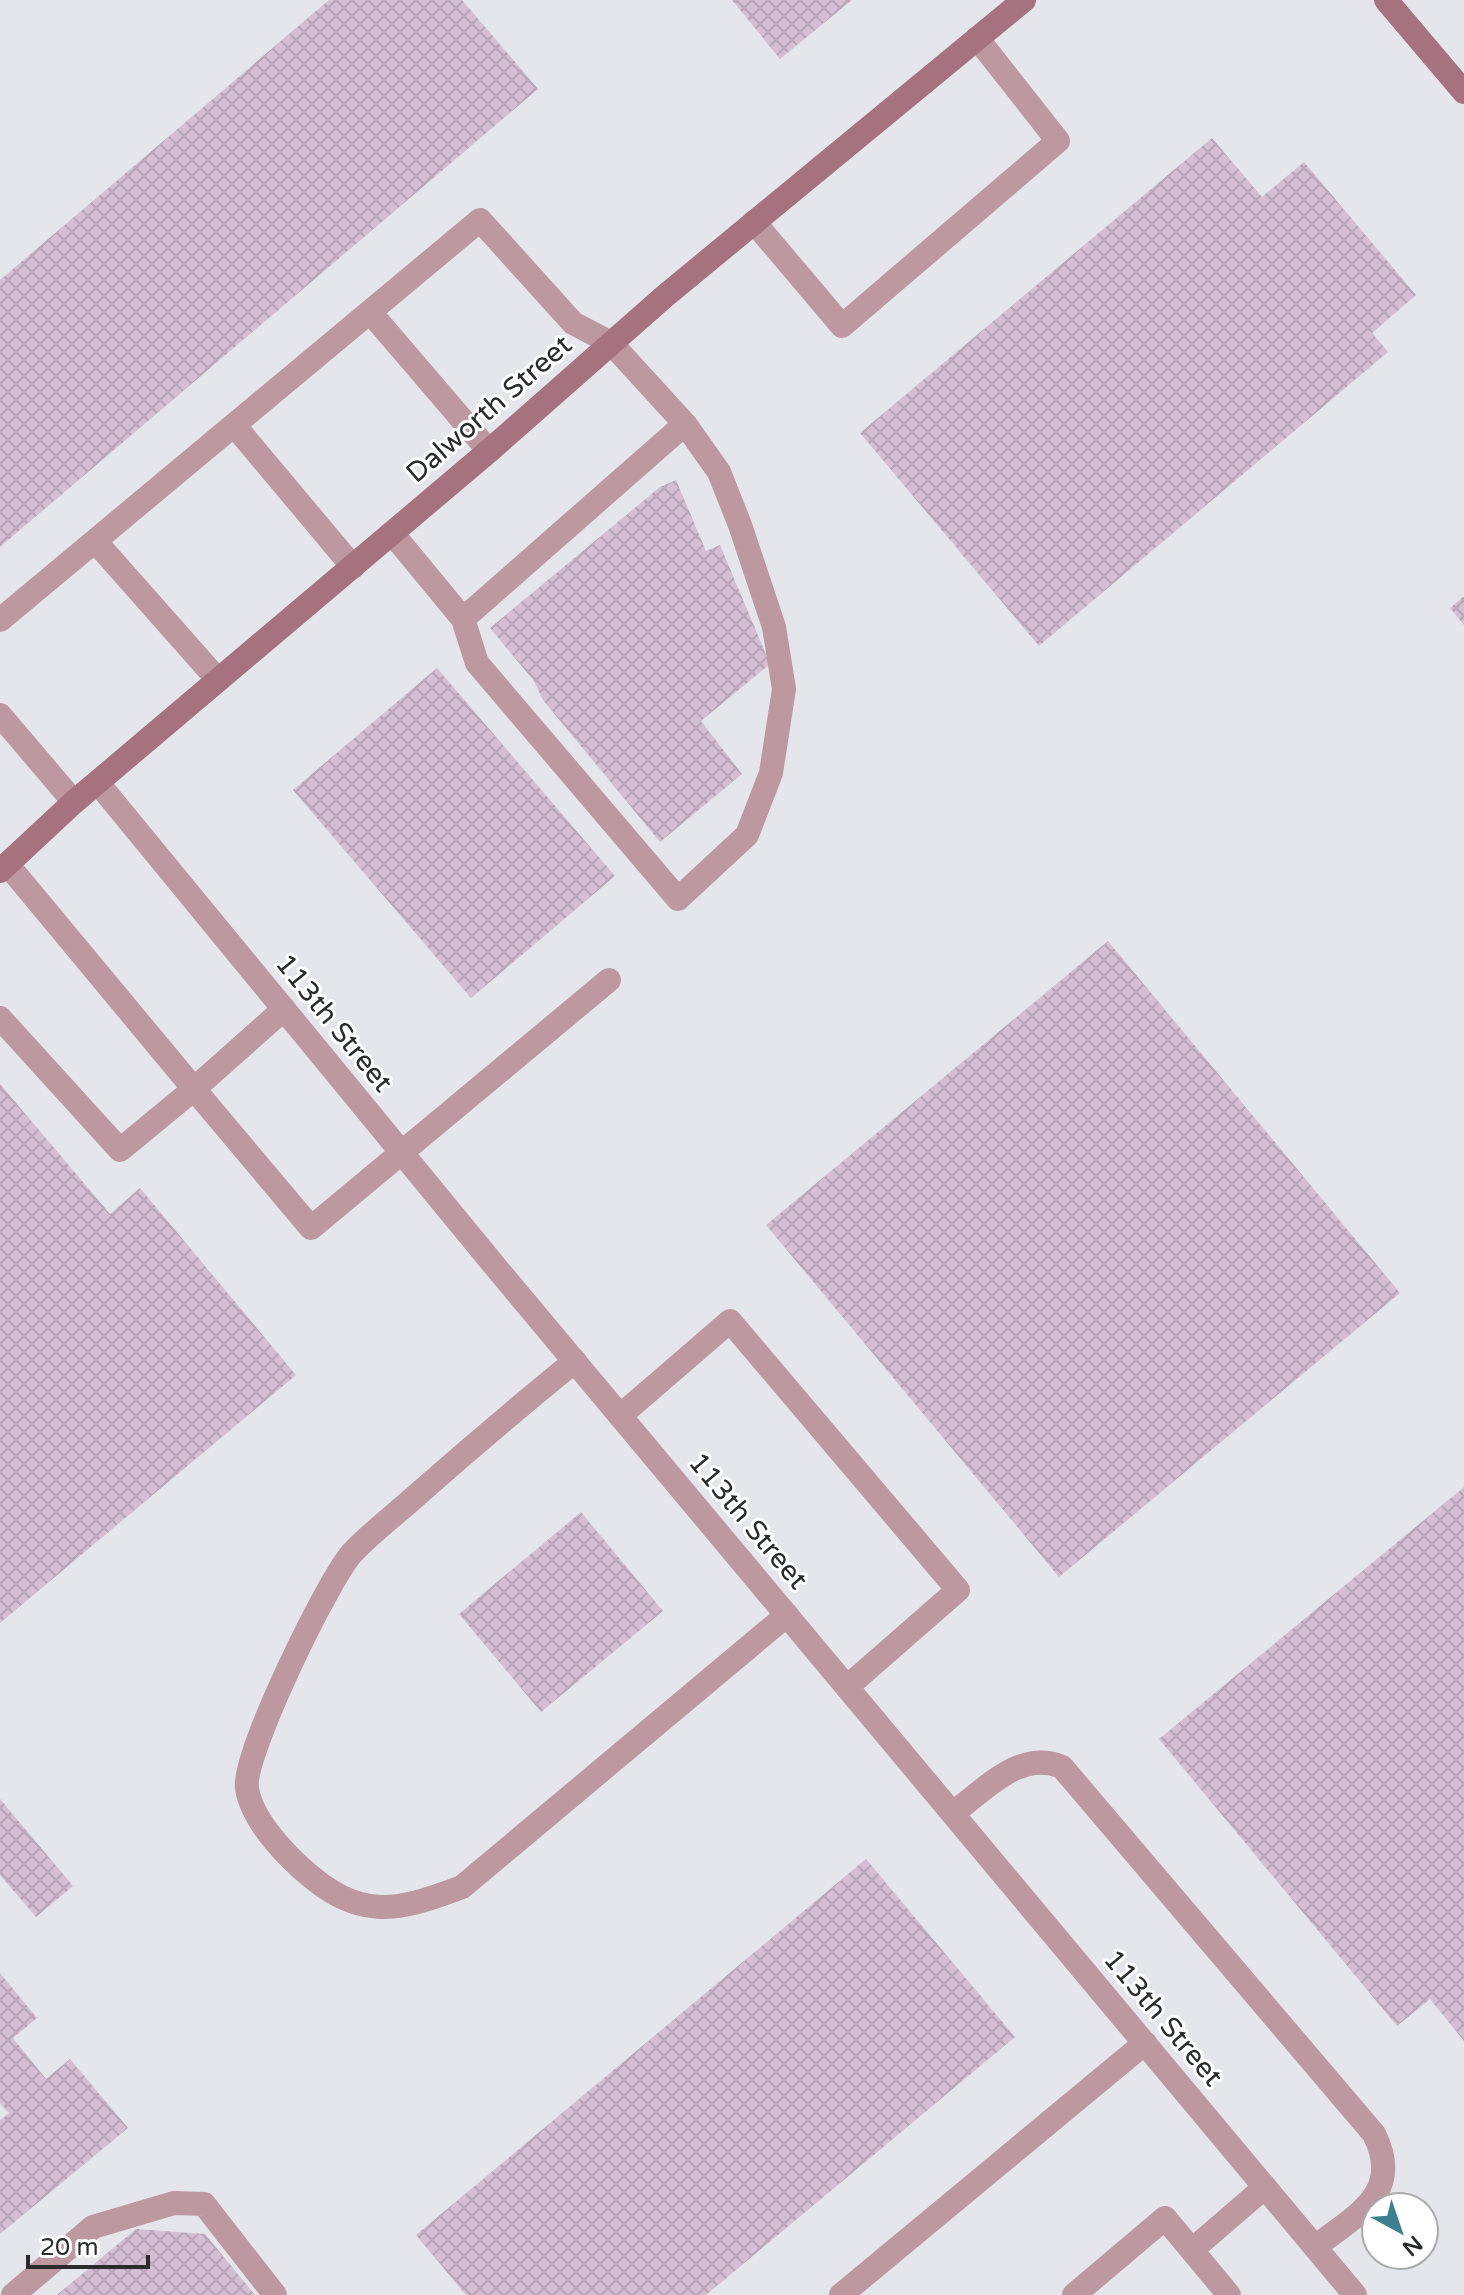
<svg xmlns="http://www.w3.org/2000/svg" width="1464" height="2295" font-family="'Varela Round',sans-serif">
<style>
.building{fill:url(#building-cross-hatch)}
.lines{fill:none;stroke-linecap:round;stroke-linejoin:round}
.lane{stroke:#be98a0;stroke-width:24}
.street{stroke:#be98a0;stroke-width:24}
.secondary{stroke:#a7727f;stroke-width:24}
.labels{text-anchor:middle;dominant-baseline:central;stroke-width:6;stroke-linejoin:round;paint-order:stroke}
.street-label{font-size:28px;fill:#2a2b2d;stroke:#fff}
</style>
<defs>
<pattern id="building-cross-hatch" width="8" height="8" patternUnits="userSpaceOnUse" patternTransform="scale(2)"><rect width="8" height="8" fill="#d5bdd4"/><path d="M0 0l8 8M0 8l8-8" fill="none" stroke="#b7a3b6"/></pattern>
</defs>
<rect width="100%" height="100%" fill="#e4e6ec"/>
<path class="building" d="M329,0H462L538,89L0,547V280Z
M732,0H852L780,59Z
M1212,138L1262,197L1304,162L1416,295L1372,333L1388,352L1039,646L860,433Z
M676,480L706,551L720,545L770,664L701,721L742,774L660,842L543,700L534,681L490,628L660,487Z
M1464,596V625L1450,608Z
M437,668L615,876L471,998L293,790Z
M1108,941L1400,1293L1059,1577L766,1225Z
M0,1084L110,1214L140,1188L296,1375L0,1623Z
M1464,1487V2041L1430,1999L1397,2026L1159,1739Z
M581,1512L663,1611L541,1712L459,1614Z
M0,1799L73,1886L36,1917L0,1875Z
M866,1859L1015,2037L706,2295H466L416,2235Z
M0,1973L37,2018L13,2038L46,2079L70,2059L128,2128L0,2234V2120L9,2113L0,2103Z
M136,2229L205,2234L255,2295H57Z"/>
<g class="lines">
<path class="lane" d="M754,222L842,326L1058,141L977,38
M370,312L489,451
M234,425L353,567
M95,541L218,680
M463,619L477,663L678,899L747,835L771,773L784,689L774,627L740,525L719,472L685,424
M0,620L480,220L573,323L611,343L685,424L463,619L392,533
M0,715L74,802
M284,1009L194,1089L311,1228L609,980
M0,1018L120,1150L194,1089L7,864
M575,1361C521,1405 469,1449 417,1495C396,1514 373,1531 353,1552C329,1577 242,1756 247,1788C251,1817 280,1849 301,1868C358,1920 394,1913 462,1887L787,1615
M620,1416L730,1321L958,1590L847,1687
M953,1813C985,1790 1020,1749 1062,1767L1374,2134C1404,2193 1356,2215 1315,2247
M1192,2250L1265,2187
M13,2295L93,2227L174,2203L204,2204L275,2295
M841,2295L1145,2043
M1074,2295L1165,2218L1229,2295"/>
<path class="street" d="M98,783L499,1271L1355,2295"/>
<path class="secondary" d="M1386,0L1464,92
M0,871L74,802L489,451L665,296L1024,0"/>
</g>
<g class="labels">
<g class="street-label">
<text transform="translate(489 409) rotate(-41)">Dalworth Street</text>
<text transform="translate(334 1023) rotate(51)">113th Street</text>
<text transform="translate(748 1521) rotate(50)">113th Street</text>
<text transform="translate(1163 2018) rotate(50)">113th Street</text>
</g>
</g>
<g transform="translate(1400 2231) rotate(140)"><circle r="38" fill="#ffffff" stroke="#aaaaab" stroke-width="2"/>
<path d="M0-6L14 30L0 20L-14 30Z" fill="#3d818f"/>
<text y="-12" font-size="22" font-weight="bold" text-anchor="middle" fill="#2a2b2d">N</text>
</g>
<path d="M28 2255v12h120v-12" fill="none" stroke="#2a2b2d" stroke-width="4"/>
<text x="40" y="2255" font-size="24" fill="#2a2b2d" stroke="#ffffff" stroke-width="6" paint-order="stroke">20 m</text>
</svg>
